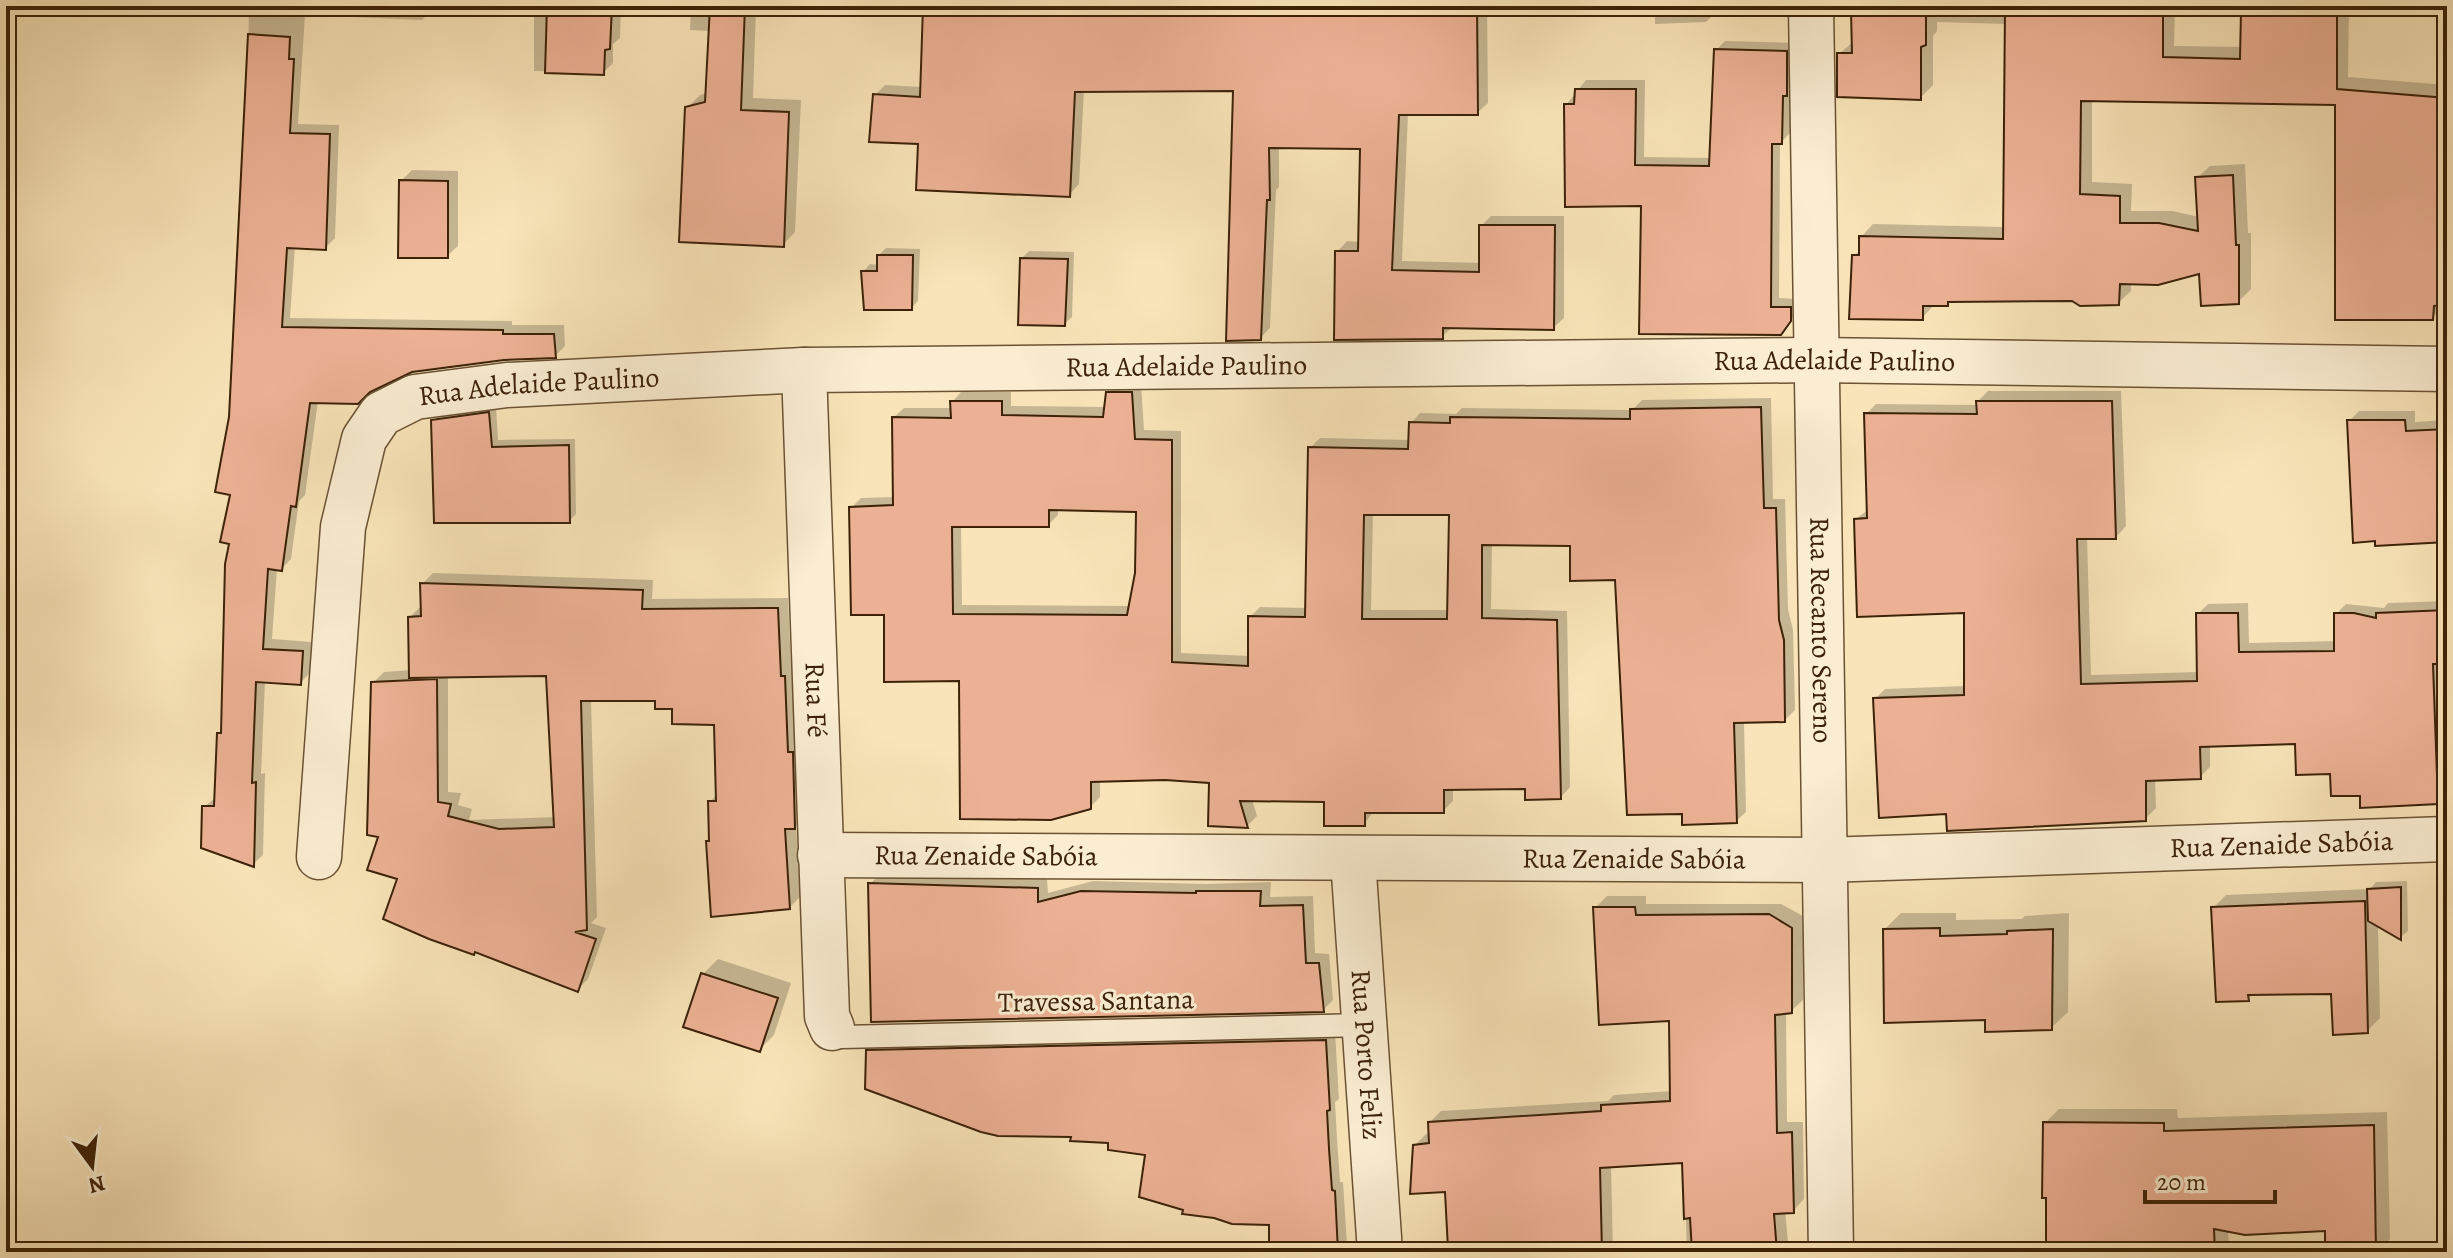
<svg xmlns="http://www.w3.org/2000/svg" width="2453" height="1258" font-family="Alegreya,serif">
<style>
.shadow{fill:#0003;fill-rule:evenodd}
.building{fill:#ecb194;stroke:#3c2208;stroke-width:2;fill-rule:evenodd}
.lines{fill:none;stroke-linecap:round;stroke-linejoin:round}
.service-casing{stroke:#6b5234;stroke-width:25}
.minor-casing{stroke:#6b5234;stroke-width:47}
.service{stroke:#faedd1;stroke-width:22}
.minor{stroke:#faedd1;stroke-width:44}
.labels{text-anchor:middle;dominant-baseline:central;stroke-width:6;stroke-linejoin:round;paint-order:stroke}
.street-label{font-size:28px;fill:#3c2208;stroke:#faedd1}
</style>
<rect width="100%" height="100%" fill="#f8e4b8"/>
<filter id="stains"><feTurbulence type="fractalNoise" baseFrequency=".0025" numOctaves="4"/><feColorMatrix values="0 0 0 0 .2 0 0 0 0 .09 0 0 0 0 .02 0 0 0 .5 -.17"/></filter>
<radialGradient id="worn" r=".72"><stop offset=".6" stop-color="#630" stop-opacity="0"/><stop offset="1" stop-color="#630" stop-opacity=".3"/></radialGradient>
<path class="shadow" d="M249,6H432V10L422,20L305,15L298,124L339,125L335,238L325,248L295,246L290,318L512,321V325H564L565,346L555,356L504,358L411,370L318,401L305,495L299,501L291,559L281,569L277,568L272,639L312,642L310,673L300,683L265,681L261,774L265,773L263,855L253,864L204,807L216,797L219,734L223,730L231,543V417L246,153Z
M534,6H621L620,38L613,44V63L603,73L534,71Z
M691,6H756L753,98L801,100L795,232L783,245L687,108L700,95L707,93L710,31L690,30Z
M873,6H1487L1488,103L1477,113H1408L1402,261L1481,263V226L1491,216H1564V318L1553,328L1453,326L1442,337L1337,252L1347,241L1360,242L1362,147L1279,146V187L1276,190L1270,328L1260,338L1235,89L1084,90L1079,184L1069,195L920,142L875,95L885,85L922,87L925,13L873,11Z
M1655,6H1716V12L1706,22L1655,24Z
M1859,6H2175L2174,46L2242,47L2243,12L2249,6H2349L2348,77L2447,85V303L2432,318L2337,103L2092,99V182L2132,184L2131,211H2172L2199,217L2197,178L2210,166L2245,164L2248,233H2251V289L2238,302L2201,272L2131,283V291L2118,303L2073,299L1952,300L1948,304L1934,305L1922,318L1854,256L1861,249V237L1873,224L2005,227L2007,24L1937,22V31L1933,36V85L1920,98L1839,54L1854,41L1853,12Z
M2398,6H2447V11Z
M1725,41L1795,43L1791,132L1780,143L1779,298L1799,299V310L1780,333L1643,204L1566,105L1586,80H1645L1644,157L1711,158L1716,50Z
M412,170L458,171V246L447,256L401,181Z
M886,248L920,249L918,301L911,308L863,272L870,264L879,265V255Z
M1029,251L1074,252L1072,317L1064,324L1022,258Z
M1118,383H1141L1144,430L1181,431V653L1250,656V617L1260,607L1308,608L1310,448L1320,438L1410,440L1411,423L1420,413L1456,414L1462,408L1632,410L1642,400L1771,398L1773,499H1785L1788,609L1793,630L1795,710L1785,720L1744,721L1746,812L1736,821L1683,812L1617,578L1572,544L1492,543L1491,609L1567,611L1570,787L1561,797L1527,787L1453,788V801L1443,811H1374L1364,824L1326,800L1252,799L1257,816L1247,826L1211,781L1100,780V797L1090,807L961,679L886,613L851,508L861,498L895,497L894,417L904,408H952V402L961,392H1011V406L1106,407L1108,393ZM1058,509L1138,510L1137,573L1131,606L962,605L961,525H1048L1058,515ZM1373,513H1451L1449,610H1371Z
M1988,391H2121L2126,526L2116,537H2087L2091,675L2198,672V614L2208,604L2248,603L2249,643L2336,641V614L2346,604L2384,608L2388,603L2447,601V792L2437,802L2361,794L2297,742L2210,745V767L2200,777L2155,779L2156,808L2145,819L1948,812L1875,699L1885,689L1966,686V611L1856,519L1869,509L1866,414L1876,404L1978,405V401Z
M496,406L498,440L575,439L576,514L569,521L433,421L440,414Z
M2359,411H2415V422L2447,420V541L2349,421Z
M433,573L653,580L652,599L788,598L791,666L795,665L806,816L796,826L801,896L790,907L708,842L711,839L710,802L717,794L716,723L657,699H591L597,917L591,923L606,928L588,979L577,990L399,878L381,836L373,683L384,672L411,670L410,617L421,606L422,584ZM548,674L556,817L469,820L472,809L458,805L461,793L448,792V676Z
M880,874L1047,879L1048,893L1093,881L1206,884L1271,882L1270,897L1313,896L1315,953L1329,954L1333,1000L1323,1010L870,884Z
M2407,881L2408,931L2401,937L2378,924L2380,1018L2367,1031L2333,992L2254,993L2248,999L2213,908L2226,895L2370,889L2376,882Z
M1607,896H1646V904H1781L1803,916V1000L1791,1011L1786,1012L1787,1122H1803L1804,1199L1793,1211H1785L1789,1252H1687L1684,1161L1611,1166L1613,1252H1545V1240L1446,1190L1415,1145L1426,1134L1431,1133L1430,1122L1441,1111L1608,1101L1614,1095L1672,1091L1671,1019L1595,908Z
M1901,913H1956V920L2022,919L2025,916L2069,913L2068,1012L2051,1028L1987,1018L1885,929Z
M718,959L791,983L774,1035L759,1050L703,974Z
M1335,1031L1339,1099L1335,1102L1337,1138L1340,1182H1343L1347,1245L1339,1252H1302L1271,1224L1148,1153L1111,1141L1073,1135L868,1051L877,1042Z
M2059,1109H2177L2178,1118L2387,1112L2390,1239L2377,1252H2327V1229H2228L2229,1252H2048L2045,1123Z"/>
<path class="building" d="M547,6H612L610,49L605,50L604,75L545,73Z
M710,6H745L741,110L789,112L784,247L679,242L685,107L705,102Z
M923,6H1477L1478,115H1399L1392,270L1479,272V225H1555L1554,330L1443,328V339L1334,340L1335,251H1358L1360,149L1269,148L1270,200H1267L1261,340L1226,341L1233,91L1075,92L1070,197L916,190L918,144L869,142L873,94L920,97Z
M2005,6H2163V57L2240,59L2241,11L2337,14V89L2447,98V305L2434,306L2433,320H2335V105L2081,101L2080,194L2120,196V223H2159L2198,231L2195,177L2233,175L2236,245H2239V304L2201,306L2199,274L2158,285L2120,284L2119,305L2080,306L2072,301L1948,302V306H1923V320L1849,319L1852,255H1859V236L2003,239Z
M1851,11H1926V45L1921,47V100L1837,97V53H1852Z
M248,34L290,37L289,59H294L290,133L330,134L326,250L287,248L282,327L503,330V334H554L556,358L504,360L412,372L370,392L358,404L310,403L296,507L291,506L282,571L268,569L263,649L303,651L301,685L256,682L252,783L256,782L254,867L201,848L202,806H214L217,733H221L225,564L229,544L220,542L230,495L215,492L229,417Z
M1714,49L1787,51V96H1783L1782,144H1772L1771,307H1791V321L1781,335L1639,334L1641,206L1565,207L1564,104H1574L1575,89H1636L1635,165L1709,166Z
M399,180L448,181V258H398Z
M877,255H913L912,310H864L861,271H877Z
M1020,258L1068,259L1065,326L1018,325Z
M1106,392H1132L1135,439L1172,440V662L1248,666V616L1305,617L1308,447L1408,449L1409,422L1450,423V417L1630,419V409L1761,407L1764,508H1776L1779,620L1784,640L1785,722L1734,723L1737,823L1682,825V814L1627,815L1615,580L1570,581V546L1482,545V618L1557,620L1561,799L1525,800V789L1444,790V813H1365V826H1324V802L1240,801L1248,828L1208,826L1209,783L1165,780L1091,782V809L1051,820L960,819L959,681L884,682V615H851L849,507L893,505L892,417L951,418L950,401H1002V415L1103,417ZM1049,510L1136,512L1135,573L1127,615L953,614L952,527H1049ZM1364,515H1449L1447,619H1362Z
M1976,401H2112L2116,539H2077L2081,684L2197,681L2196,613H2238L2239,652L2334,651V613H2354L2376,618V613L2447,610V664H2433L2438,804L2360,808V796H2331L2330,774L2296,775L2295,744L2200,747L2201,779L2146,781V821L1947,831L1946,814L1879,818L1873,698L1964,695V613L1857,617L1854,519L1867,518L1864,413L1977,414Z
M489,412L492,447L569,445L570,523H434L431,420Z
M2347,420H2405L2406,431L2447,429V542L2375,546V541L2353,543Z
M420,583L643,590L642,609L778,608L781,676H785L788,752H793L795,829H785L790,909L711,917L706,841H709L708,801H716L714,725L672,724V709H655V701H581L587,930L575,932L596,939L578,992L475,952L474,955L429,939L383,919L397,879L367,870L378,837L367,835L371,682L437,679L438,802L451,804L448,816L499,829L554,827L546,676L409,678L408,617L421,616Z
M868,883L1038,888V902L1081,891L1196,893V891H1261L1260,906L1303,905L1306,963H1319L1324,1012L871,1022Z
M2401,887V940L2368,921L2367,889Z
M2365,901L2368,1033L2333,1035L2331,994L2248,995L2249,1001L2216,1002L2211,907Z
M1593,907H1635L1636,915L1769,914L1792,928V1013L1775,1015L1777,1133L1792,1132L1794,1213L1774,1214L1777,1252H1692L1690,1218L1684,1219L1682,1163L1600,1168L1602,1252H1543V1242L1448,1249L1445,1192L1410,1194L1413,1145L1429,1143L1428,1122L1601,1111V1105L1670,1101L1669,1021L1599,1025Z
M1940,928V936L2007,934V931L2053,929L2052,1030L1985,1032V1020L1884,1023L1883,929Z
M701,973L778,998L760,1052L683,1027Z
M1326,1040L1330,1110L1327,1111L1329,1149L1332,1190L1335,1191L1338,1252H1296L1269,1242V1225L1232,1224L1214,1218L1182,1214L1183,1210L1139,1197L1145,1155L1108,1150V1143L1070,1141L1071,1137L998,1136L981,1132L865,1089L866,1050Z
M2043,1122L2164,1123V1131L2374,1125L2376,1252H2325V1231L2245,1235L2214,1229L2215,1252H2046V1198H2042Z"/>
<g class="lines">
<g class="service-casing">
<path id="service" d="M832,1028L841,1037L1365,1025"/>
</g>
<g class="minor-casing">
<g id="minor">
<path id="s1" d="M1811,6L1831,1252"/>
<path id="s2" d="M804,370L827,1016L832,1028"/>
<path id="s3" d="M820,855L1824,860L2447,839"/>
<path id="s4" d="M319,857L343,527L364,439L381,414L415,397L507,385L804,370L1816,360L2447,369"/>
<path id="s5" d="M1353,859L1380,1252"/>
</g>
</g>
<use href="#service" class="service"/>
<use href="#minor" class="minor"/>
</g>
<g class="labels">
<g class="street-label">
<text stroke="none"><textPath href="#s4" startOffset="1910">Rua Adelaide Paulino</textPath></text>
<text stroke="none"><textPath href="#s4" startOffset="1262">Rua Adelaide Paulino</textPath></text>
<text stroke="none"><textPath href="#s4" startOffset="614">Rua Adelaide Paulino</textPath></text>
<text stroke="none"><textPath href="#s1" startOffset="624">Rua Recanto Sereno</textPath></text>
<text stroke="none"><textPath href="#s2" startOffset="330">Rua Fé</textPath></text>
<text stroke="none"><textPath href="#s3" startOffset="1462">Rua Zenaide Sabóia</textPath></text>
<text stroke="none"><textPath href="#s3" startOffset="166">Rua Zenaide Sabóia</textPath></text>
<text stroke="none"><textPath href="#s3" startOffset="814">Rua Zenaide Sabóia</textPath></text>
<text transform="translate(1096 1001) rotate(-1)">Travessa Santana</text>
<text stroke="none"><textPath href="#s5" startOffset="196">Rua Porto Feliz</textPath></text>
</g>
</g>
<rect width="2453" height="1258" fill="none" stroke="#f8e4b8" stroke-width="32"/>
<rect x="8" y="8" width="2437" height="1242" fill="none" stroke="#3c2208" stroke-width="4"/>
<rect x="16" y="16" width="2421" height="1226" fill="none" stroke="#3c2208" stroke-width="2"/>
<g transform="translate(92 1166) rotate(165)" stroke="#faedd1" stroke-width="6" paint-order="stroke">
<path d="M0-6L14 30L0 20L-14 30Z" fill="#3c2208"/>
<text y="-12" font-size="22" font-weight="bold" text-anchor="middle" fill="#3c2208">N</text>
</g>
<path d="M2145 1190v12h130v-12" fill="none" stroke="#3c2208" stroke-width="4"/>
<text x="2157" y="1190" font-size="24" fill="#3c2208" stroke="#faedd1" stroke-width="6" paint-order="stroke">20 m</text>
<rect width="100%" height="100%" filter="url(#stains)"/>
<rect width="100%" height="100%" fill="url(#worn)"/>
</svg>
